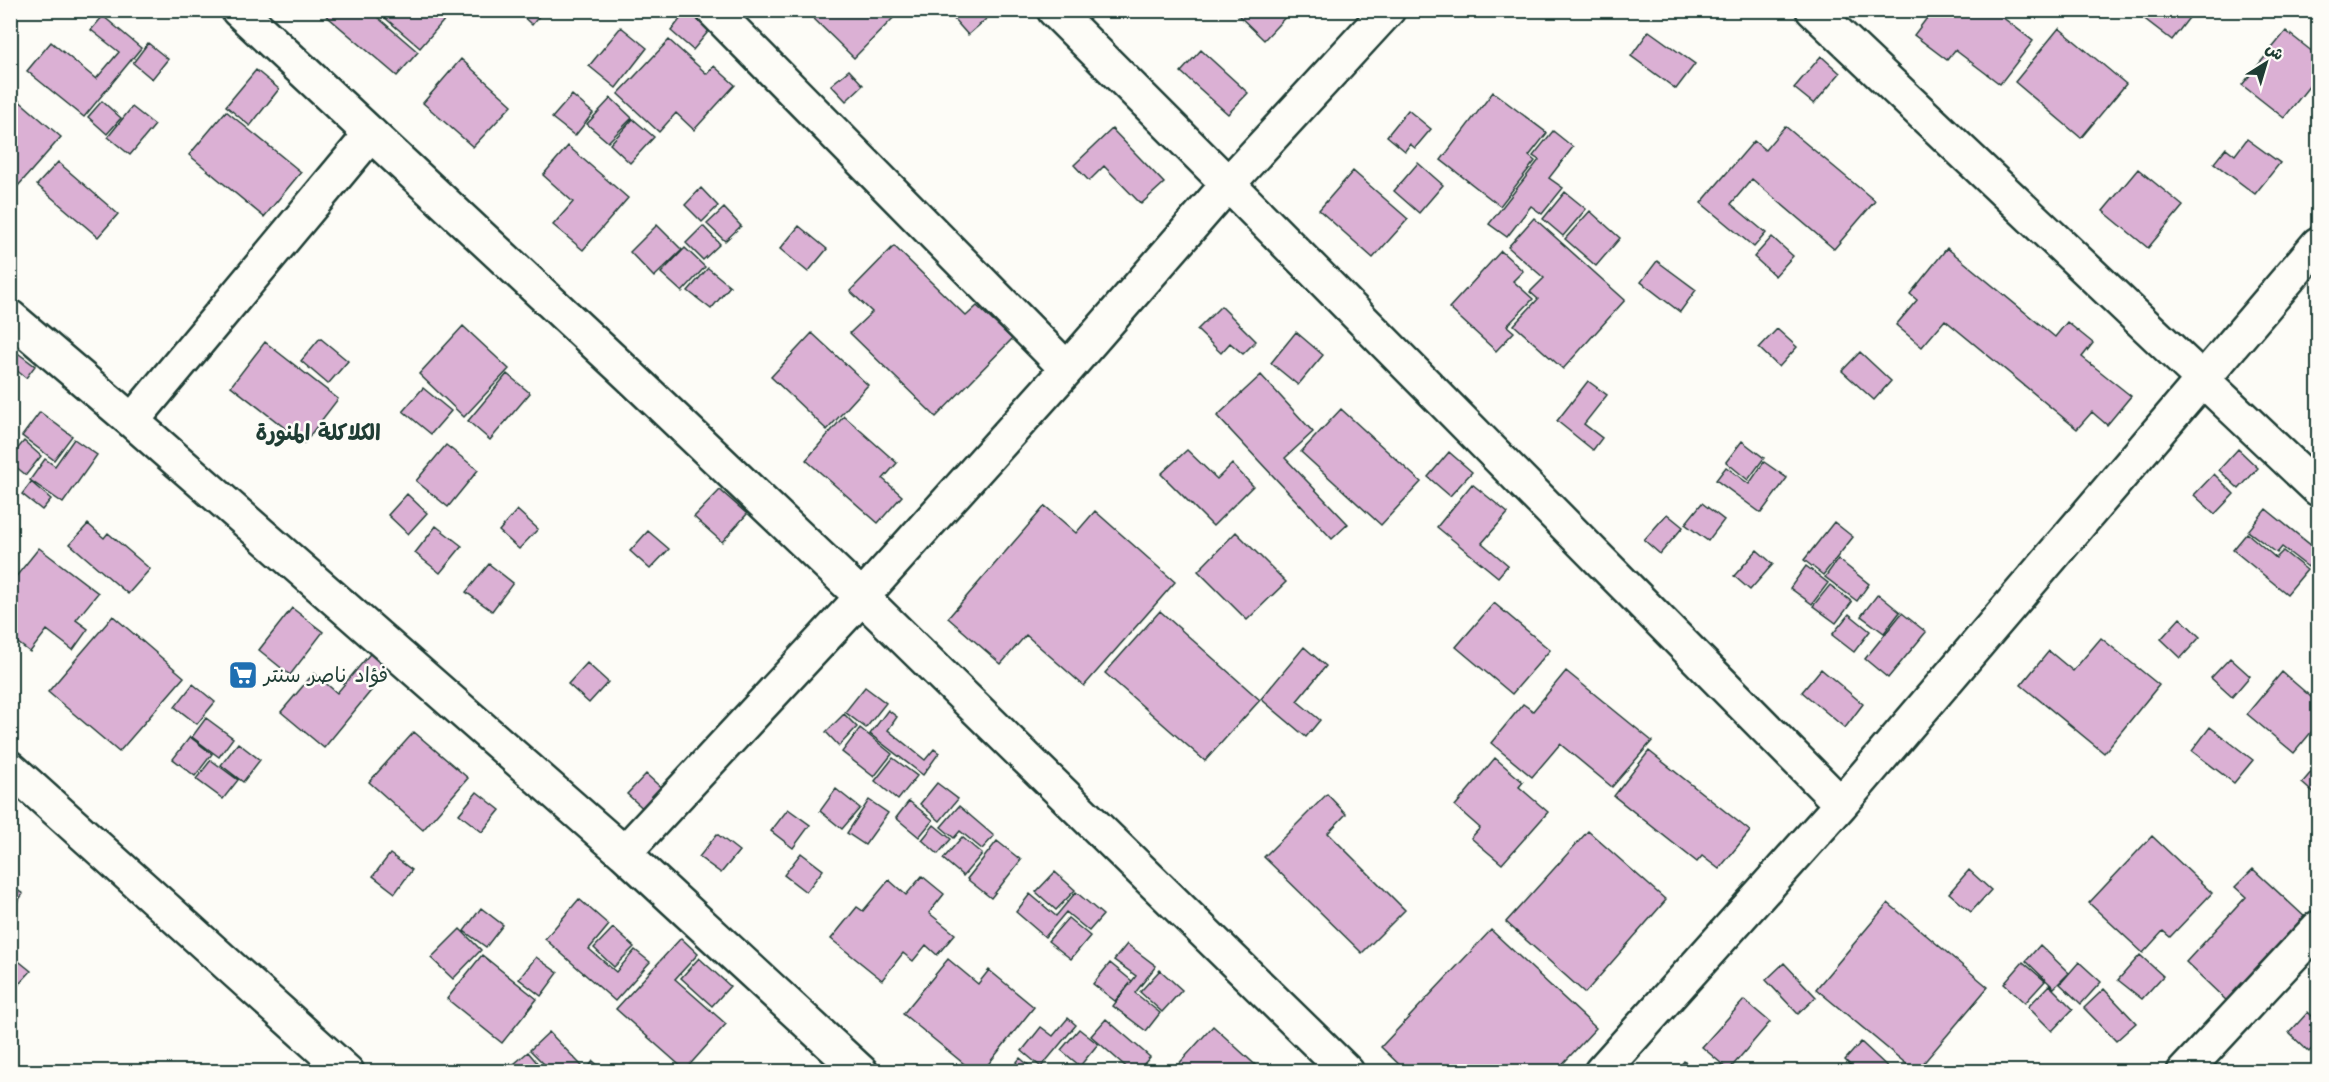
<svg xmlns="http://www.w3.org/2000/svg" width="2329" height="1082" font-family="'Shantell Sans','Playpen Sans Arabic',sans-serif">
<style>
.building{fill:#dbb0d4;stroke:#1f3d34;stroke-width:1.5}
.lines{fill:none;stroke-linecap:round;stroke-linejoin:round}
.street-casing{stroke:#1f3d34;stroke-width:38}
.street{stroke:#fdfcf7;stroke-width:33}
.labels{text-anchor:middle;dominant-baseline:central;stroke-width:5;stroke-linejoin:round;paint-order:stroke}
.poi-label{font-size:21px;fill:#1f3d34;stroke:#fdfcf7;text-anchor:start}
.neighbourhood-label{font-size:22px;font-weight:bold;fill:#1f3d34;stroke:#fdfcf7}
</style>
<rect width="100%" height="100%" fill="#fdfcf7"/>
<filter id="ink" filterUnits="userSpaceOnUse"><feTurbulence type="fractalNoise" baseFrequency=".0167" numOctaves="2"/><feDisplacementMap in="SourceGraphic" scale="12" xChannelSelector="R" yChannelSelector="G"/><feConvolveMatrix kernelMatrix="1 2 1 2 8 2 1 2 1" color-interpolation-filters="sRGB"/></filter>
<g filter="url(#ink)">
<path class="building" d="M323,10H369L418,52L397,76L322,12Z
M376,10H453L420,48Z
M516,10H544L532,25Z
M687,10H693L712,27L693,50L671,31Z
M805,10H901L854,58Z
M946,10H993L994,12L968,35Z
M1233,10H1292L1264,40Z
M1933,10H1993L2033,41L2000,84L1955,50L1947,60L1914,35Z
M2133,10H2195L2172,40Z
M103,16L141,48L84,117L27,71L51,42L96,79L119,52L91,30Z
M621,27L647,48L616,88L589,66Z
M2059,28L2126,84L2081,138L2015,82Z
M1649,31L1695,64L1676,89L1631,56Z
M2286,31L2318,56V75L2284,118L2242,85Z
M669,40L707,74L714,66L735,85L694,130L676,113L659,132L618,94Z
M148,43L168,59L152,79L133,63Z
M1201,50L1248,93L1228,114L1181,72Z
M1821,56L1840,73L1814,104L1794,88Z
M461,59L512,105L473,147L423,103Z
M256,70L279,89L250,126L226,106Z
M849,70L863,85L846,101L831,85Z
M1493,92L1547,133L1529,156L1535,161L1500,206L1441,160Z
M572,95L593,113L575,136L552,118Z
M611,98L632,118L608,142L587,124Z
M17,99L61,137L10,195V106Z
M102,101L121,118L107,134L88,117Z
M132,107L155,125L130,155L108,137Z
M1408,110L1431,129L1415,148L1410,144L1405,151L1387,136Z
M226,111L301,172L264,217L189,155Z
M633,119L654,137L630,163L610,144Z
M1785,126L1875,201L1834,249L1752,179L1731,204L1766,233L1754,247L1701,203L1754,141L1765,150Z
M1112,129L1164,183L1141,204L1104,166L1089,181L1074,165Z
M1553,131L1573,147L1549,178L1563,188L1542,214L1531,206L1507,237L1489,224L1539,160L1533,156Z
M2247,139L2280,163L2255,194L2214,163L2226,148L2235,155Z
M568,146L628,198L583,250L553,225L573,202L543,175Z
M58,162L118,214L98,237L37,185Z
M1418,163L1443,185L1419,213L1394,191Z
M2138,169L2183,206L2148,248L2103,211Z
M1353,171L1408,219L1373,258L1319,210Z
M701,188L718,206L702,222L685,205Z
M1565,192L1586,209L1563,236L1543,219Z
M724,208L741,226L725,241L707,224Z
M1590,211L1620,238L1596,266L1565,239Z
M1534,218L1625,300L1563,369L1514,325L1538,299L1530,292L1544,278L1508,247Z
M657,225L682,250L654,277L630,252Z
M703,226L720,244L703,260L686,243Z
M799,226L827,249L808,272L780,249Z
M1772,237L1793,256L1775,276L1754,257Z
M894,246L966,316L977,306L1012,339L936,417L850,333L872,312L850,291Z
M685,248L705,267L682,292L661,273Z
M1947,248L2055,337L2067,322L2093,343L2082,357L2131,396L2107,425L2092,412L2077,429L1945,320L1922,347L1896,325L1917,300L1910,294Z
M1501,251L1523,271L1513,281L1533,299L1507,326L1514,332L1496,351L1449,308Z
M1657,261L1696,290L1680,312L1641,282Z
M708,268L730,286L711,309L688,291Z
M1221,306L1256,341L1243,354L1230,343L1221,353L1197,330Z
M463,326L509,369L464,417L419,374Z
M1777,329L1797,347L1779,367L1759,348Z
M1296,332L1323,355L1298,385L1271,363Z
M812,333L868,385L827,430L771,377Z
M320,338L348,361L328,384L301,361Z
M265,342L338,399L304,443L231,386Z
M15,351L35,366L26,378L10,365V356Z
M1860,352L1891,381L1874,400L1842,371Z
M507,374L530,393L490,440L468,421Z
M1261,375L1313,432L1285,458L1348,524L1332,539L1217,416Z
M1588,381L1607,395L1584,424L1602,438L1593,450L1557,421Z
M423,388L451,411L431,434L403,411Z
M1341,409L1421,482L1381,525L1301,452Z
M40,412L72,436L54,460L22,436Z
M844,416L897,463L883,479L902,496L878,523L806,460Z
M74,439L97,455L63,503L30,480L45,459L55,466Z
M24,441L41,456L26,475L10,462V458Z
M1742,441L1764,458L1748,480L1726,462Z
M446,445L478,470L448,507L416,481Z
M2238,449L2258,468L2239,489L2219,470Z
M1187,450L1217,479L1232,464L1253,486L1213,526L1161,474Z
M1449,452L1472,472L1450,496L1428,477Z
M1764,462L1787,478L1761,513L1716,480L1726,467L1749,484Z
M2214,474L2234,494L2215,514L2194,495Z
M31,482L51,499L42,510L22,494Z
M1472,484L1508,513L1482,543L1508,565L1498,577L1437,527Z
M720,490L747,514L722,542L694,517Z
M407,494L427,513L408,534L388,515Z
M1702,503L1724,520L1708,541L1685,524Z
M1045,506L1076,533L1095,511L1175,582L1084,686L1026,635L1001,664L948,618Z
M2266,509L2318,551L2308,567L2282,547L2277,553L2248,531Z
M517,510L538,529L519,549L499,531Z
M1667,514L1683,527L1660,554L1644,540Z
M1834,522L1853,537L1823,575L1804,560Z
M88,524L104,538L108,533L150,569L128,594L70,544Z
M436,526L462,546L440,573L415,553Z
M648,531L669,549L650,569L630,551Z
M1236,532L1286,582L1247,620L1198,571Z
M2247,533L2276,558L2283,551L2307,570L2287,594L2233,550Z
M39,548L98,593L76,620L88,629L73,650L47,630L30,652L10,637V584Z
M1757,550L1773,564L1750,590L1734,576Z
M1838,559L1869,584L1857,601L1825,577Z
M489,564L513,583L492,611L466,592Z
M1806,566L1828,583L1812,604L1790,588Z
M1830,585L1852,602L1836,623L1813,606Z
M1878,594L1900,612L1884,633L1861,616Z
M1494,603L1550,650L1512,694L1456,647Z
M292,608L323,632L290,675L259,650Z
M1160,611L1260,700L1205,761L1105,673Z
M1902,613L1926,632L1888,678L1865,659Z
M1849,614L1870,631L1854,652L1832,635Z
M113,616L184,677L119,752L48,692Z
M2180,618L2200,637L2181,658L2161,639Z
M2101,638L2159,685L2104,753L2021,685L2049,651L2073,671Z
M1304,647L1326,666L1297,701L1320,720L1306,737L1261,699Z
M374,649L393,664L324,748L281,712L314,673L337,693Z
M2230,658L2250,676L2232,697L2211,678Z
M587,663L608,682L589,703L568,684Z
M1821,669L1863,704L1845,728L1802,692Z
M1566,671L1652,741L1612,787L1560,744L1532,777L1491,743L1523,704L1533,711Z
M2282,672L2318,703V724L2294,753L2247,714Z
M193,684L215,702L197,724L175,707Z
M865,687L886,703L866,728L845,712Z
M888,710L897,717L888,730L925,760L934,749L939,753L923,775L870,734Z
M844,714L857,727L839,746L826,732Z
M206,718L233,738L219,757L192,737Z
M2210,727L2253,760L2234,783L2192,751Z
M860,728L892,754L874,777L842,752Z
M414,732L468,778L423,830L369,782Z
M190,737L212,754L195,776L173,759Z
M238,743L260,760L243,782L221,765Z
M1649,751L1750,831L1719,869L1702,856L1697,862L1614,796Z
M893,758L917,776L898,800L875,781Z
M1495,758L1523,782L1519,787L1548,812L1502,864L1471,838L1480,828L1455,806Z
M211,760L238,780L223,799L196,779Z
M2318,764V797L2302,783Z
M646,774L666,792L647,812L627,794Z
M937,783L958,799L940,821L920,804Z
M836,789L860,808L842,829L820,811Z
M477,792L500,810L482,832L459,814Z
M1327,794L1346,814L1328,833L1405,910L1362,953L1264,857Z
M869,800L888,813L865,845L847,833Z
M909,801L933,820L919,837L896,818Z
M959,806L994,836L982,849L960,831L954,838L941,827Z
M788,809L810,825L793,848L771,831Z
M934,825L951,839L938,854L922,840Z
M1588,831L1666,900L1585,993L1506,922Z
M717,834L739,851L721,873L699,857Z
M2152,836L2212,893L2170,937L2163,931L2143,953L2089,903Z
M962,837L982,854L963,876L943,859Z
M997,841L1021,860L991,898L967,879Z
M801,853L823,870L806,892L784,875Z
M390,854L412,870L395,893L373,876Z
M2253,869L2307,919L2229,1003L2186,962L2246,897L2235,887Z
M1969,870L1991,890L1971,912L1949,893Z
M1055,872L1075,890L1056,910L1036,892Z
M922,876L944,894L929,913L955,934L937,955L926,945L913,961L903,953L882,980L831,939L857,907L863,911L889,880L906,895Z
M10,885L23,894L10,912Z
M1076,892L1103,915L1089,931L1066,912L1045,937L1016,912L1030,894L1056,916Z
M579,899L609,925L589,949L616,972L635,950L650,962L615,1001L545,939Z
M1888,903L1988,987L1916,1072L1816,989Z
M481,908L503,925L486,947L464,931Z
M1068,918L1090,936L1071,959L1048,941Z
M613,928L634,947L614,967L594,948Z
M460,929L481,950L453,979L431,958Z
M1491,930L1596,1028L1555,1072H1407L1381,1047Z
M681,938L698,954L675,979L726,1024L685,1070L616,1009Z
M1127,944L1156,966L1135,993L1160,1013L1146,1031L1113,1006L1136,976L1114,960Z
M2040,945L2069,973L2054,988L2026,961Z
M10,954L31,971L10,994Z
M482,955L537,999L502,1043L447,999Z
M2140,955L2163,976L2142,999L2118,980Z
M536,957L558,973L541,996L519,979Z
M699,958L730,986L712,1006L681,978Z
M948,959L978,984L989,970L1034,1007L982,1072H974L903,1014Z
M2023,962L2045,981L2025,1003L2004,984Z
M2079,962L2101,982L2081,1004L2060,984Z
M1110,963L1132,981L1115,1001L1093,984Z
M1784,963L1816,997L1798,1014L1766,980Z
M1160,970L1182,990L1162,1012L1140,992Z
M2049,985L2073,1009L2052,1031L2028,1007Z
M2104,989L2136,1023L2116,1041L2084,1008Z
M1744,1000L1770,1022L1729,1070L1702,1047Z
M2308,1012L2318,1022V1042L2309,1052L2289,1033Z
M1068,1018L1076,1025L1041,1067L1022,1051L1041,1027L1053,1036Z
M1106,1019L1150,1057L1137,1072H1132L1091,1036Z
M1213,1026L1263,1072H1181L1176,1067Z
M1079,1029L1098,1044L1080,1066L1061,1050Z
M549,1032L582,1066L577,1072H552L530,1050Z
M1861,1042L1893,1072H1857L1845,1060Z
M528,1052L545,1072H508L507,1070Z
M1020,1058L1037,1072H1009Z
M593,1061L606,1072H585Z
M1684,1061L1697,1072H1675Z"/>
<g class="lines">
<g class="street-casing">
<path id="street" d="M238,10L629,375L862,597L1347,1072
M713,10L1067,369
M1054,10L1228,184L1841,804
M1813,10L2318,489
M10,317L132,421L624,853L861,1072
M132,421L371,134
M10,768L347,1072
M624,853L862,597L1067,369L1228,184L1388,10
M1601,1072L1841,804L2318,244
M2184,1072L2318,928"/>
</g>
<use href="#street" class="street"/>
</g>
</g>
<defs>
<g id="supermarket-square" transform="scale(1.5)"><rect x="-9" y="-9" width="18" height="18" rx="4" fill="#1f6fb2" stroke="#fdfcf7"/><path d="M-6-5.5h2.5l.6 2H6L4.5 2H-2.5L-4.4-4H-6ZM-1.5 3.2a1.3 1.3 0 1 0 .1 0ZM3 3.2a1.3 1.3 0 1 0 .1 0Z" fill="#fff"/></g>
</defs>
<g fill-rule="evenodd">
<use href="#supermarket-square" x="243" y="675"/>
</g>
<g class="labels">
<g class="poi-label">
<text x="264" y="675">فؤاد ناصر سنتر</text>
</g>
<g class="neighbourhood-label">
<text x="318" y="432">الكلاكلة المنورة</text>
</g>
</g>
<rect width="2329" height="1082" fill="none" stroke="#fdfcf7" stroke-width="36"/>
<rect x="18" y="18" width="2293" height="1046" fill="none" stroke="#1f3d34" stroke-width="2" filter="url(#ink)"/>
<g transform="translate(2266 63) rotate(37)" stroke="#fdfcf7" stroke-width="4.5" paint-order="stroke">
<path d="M0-4.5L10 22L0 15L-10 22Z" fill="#1f3d34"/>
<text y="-9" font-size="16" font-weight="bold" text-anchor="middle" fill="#1f3d34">ش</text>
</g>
</svg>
